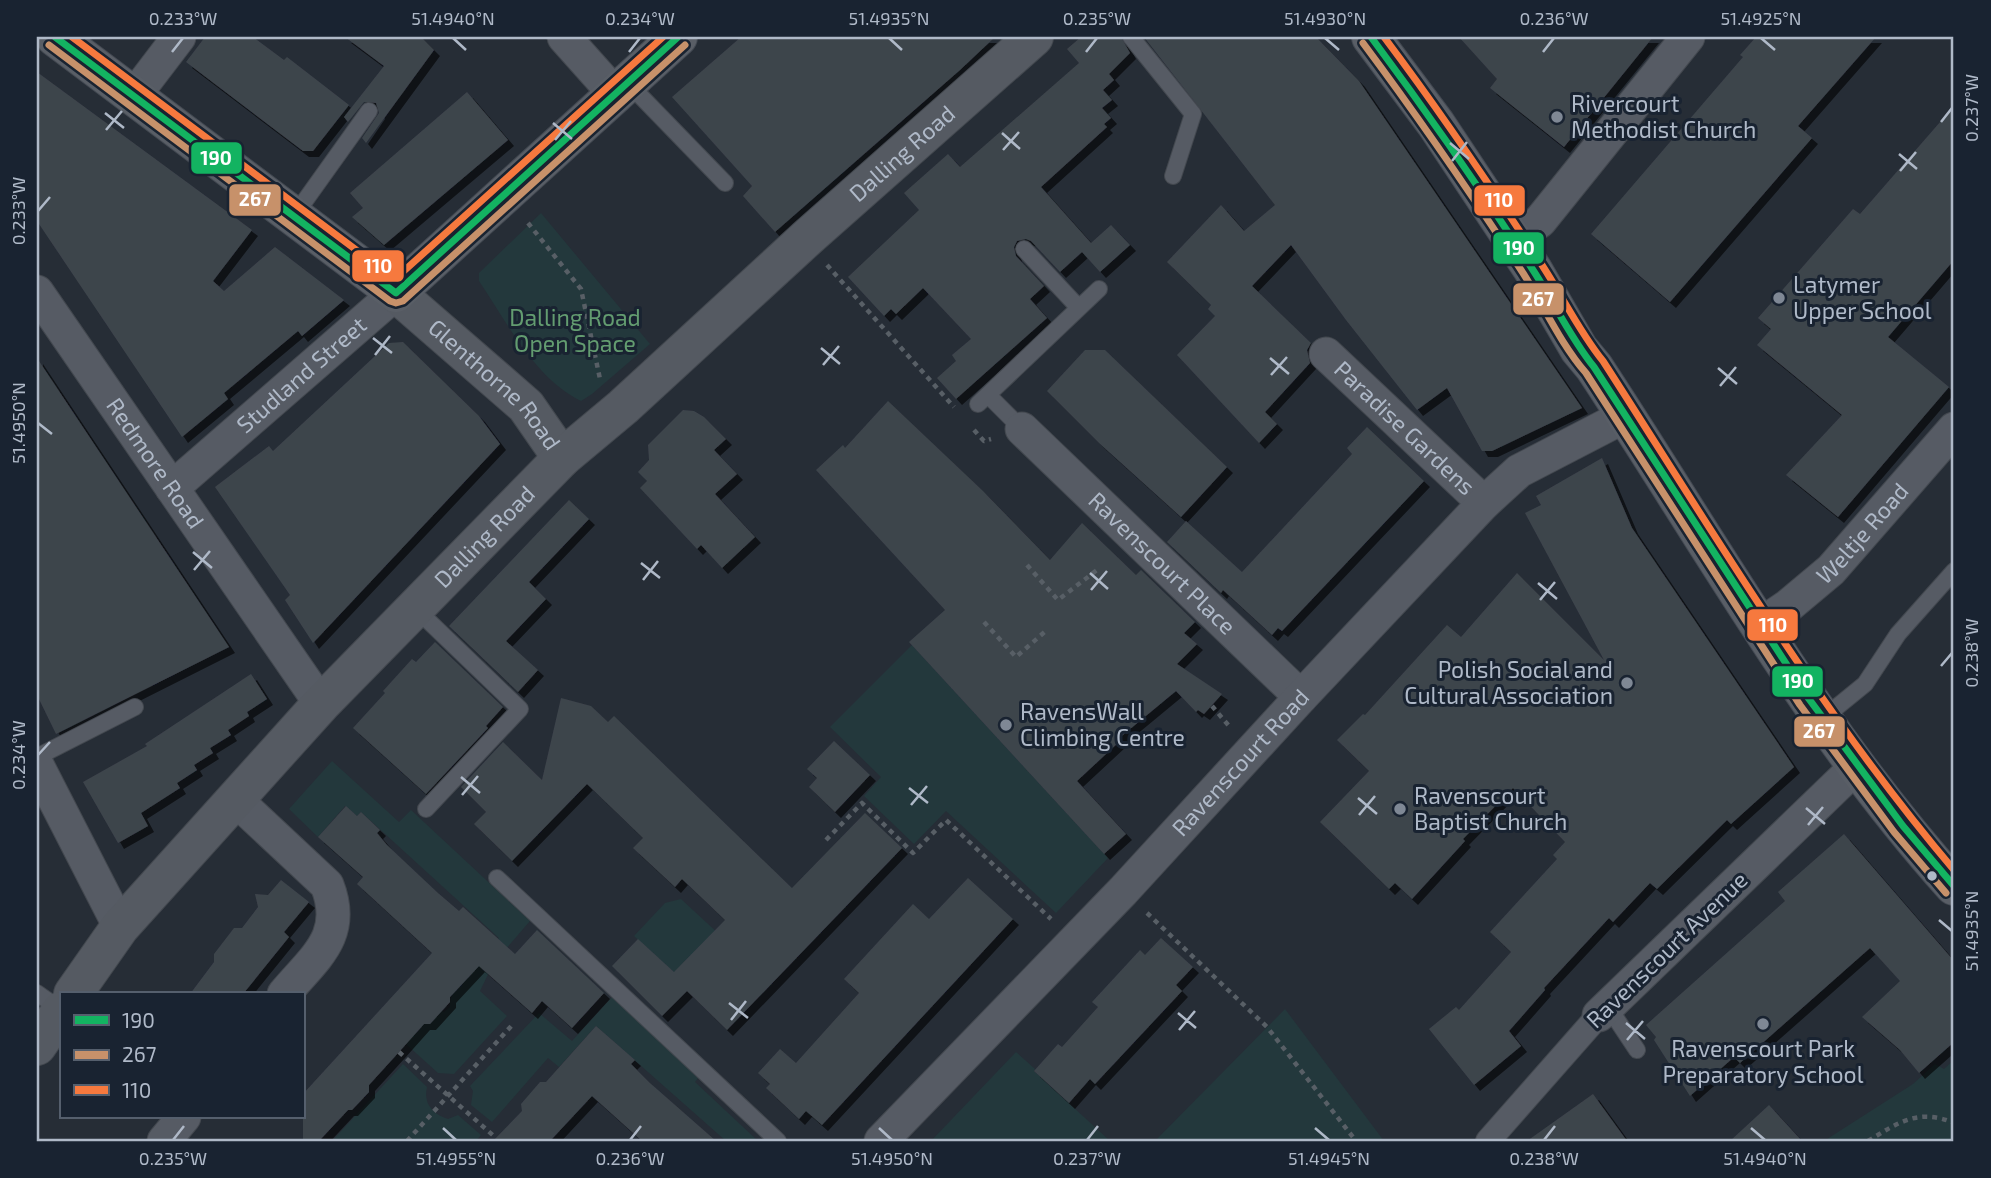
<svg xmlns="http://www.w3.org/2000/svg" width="1991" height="1178" viewBox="0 0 1991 1178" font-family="'Exo 2',sans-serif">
<defs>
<filter id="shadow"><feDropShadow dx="6" dy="6" stdDeviation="0" flood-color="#0009"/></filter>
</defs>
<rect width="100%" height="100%" fill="#262d36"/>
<path fill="#23383c" d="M541,213L650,344L592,394L581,401C534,378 507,322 479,281V273Z
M912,645L1108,858L1056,913L946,811L914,844L864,796L881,777L830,727Z
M332,761L399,822L411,810L530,921L493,964L480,991L507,1016L454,1074L438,1073L406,1044L437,1009L444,1012L450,1007C450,979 483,958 499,938L361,812L357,816L345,806L318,837L289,809Z
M681,899L734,948L693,990L634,936L665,903Z
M612,997L698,1078L695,1082L758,1141H726L596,1026L559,1067L548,1058L492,1122L471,1105L473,1091L470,1086L539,1013L572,1041Z
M1285,1009L1384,1141H1155Z
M1016,1052L1035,1069L1034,1071L1110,1141H931Z
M1954,1060V1141H1824L1913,1084L1935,1064L1944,1069Z
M403,1064L427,1087C423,1104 433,1114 448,1119L458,1115L481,1135L476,1141H332Z"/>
<path fill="#3e444c" filter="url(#shadow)" d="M205,37H253L284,60L287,57L349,105L313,151H303L186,62Z
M345,37H421L434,50L366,143L362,138L379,113L376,103L364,102L348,122L344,117L384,66Z
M741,37H995L960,70L775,232L743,196L752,186L672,97Z
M1081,37H1121L1130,53L1109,74L1114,80L1103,90L1112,100L1102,108L1111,118L1104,124L1107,127L1041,187L1091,243L1111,225L1130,245L1100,272L1082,252L1060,272L1031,241L1026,239L1017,241L1014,247L1016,256L1044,286L1030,299L1047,318L956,399L937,378L956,361L952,355L971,339L923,288L896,314L891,309L884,316L848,277L919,210L904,193L948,154L960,167L1079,63L1067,49Z
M1144,37H1316L1359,81L1582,408L1492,451H1482L1447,388L1417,410L1346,320L1291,245L1252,286L1311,343L1307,350L1310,363L1265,412L1277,424L1259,443L1177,355L1215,316L1208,309L1211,305L1167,262L1221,205L1244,231L1275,205Z
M1459,37H1653L1564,147L1490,88L1497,79Z
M1756,37H1876L1798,126L1812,138L1670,302L1591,234L1743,57L1740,55Z
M37,72L252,230L213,281L224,291L275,247L344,300L302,336L298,331L224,393L228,399L182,437L37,221Z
M467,92L508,140L384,245L352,217L363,208L350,193Z
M1954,106V260L1888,337L1949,387L1838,517L1786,475L1842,415L1757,345L1771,329L1758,318L1853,209L1860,214Z
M403,342L479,416L500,444L313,643L285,600L290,595L215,487L269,446L273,451L389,343Z
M1085,350H1105L1227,467L1181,517L1099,443L1047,391Z
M37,358L229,647L56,734L37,695Z
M888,401L983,491L1050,560L1082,523L1136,575L1141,570L1195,622L1184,633L1197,644L1177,664L1222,694L1204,714L1198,710L1196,712L1176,691L1118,739L1120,741L1077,781L1126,834L1104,854L909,642L945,610L816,470L843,445L845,448Z
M683,410L694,411L704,417L726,439L714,450L737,474L715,494L755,537L722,568L701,545L697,549L640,488L647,481L638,472L649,460L648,445Z
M1367,427L1424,481L1282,631L1278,628L1272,635L1223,590L1221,593L1167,542L1186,521L1242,572L1352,454L1347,448Z
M1602,458L1632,528L1794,767L1731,824L1727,820L1657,889L1650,883L1613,922L1609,918L1544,988L1545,990L1509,1031L1521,1046L1474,1085L1429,1029L1456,1007L1459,1010L1511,952L1490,932L1557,859L1553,855L1565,842L1513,788L1463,839L1465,841L1412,899L1395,883L1389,889L1320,822L1369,771L1337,740L1363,714L1365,715L1447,625L1461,637L1517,573L1604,660L1525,513L1541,505L1536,496Z
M569,500L589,519L529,582L546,599L506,641L538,670L518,692L449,626Z
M435,642L503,707L486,726L488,728L426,794L353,728L385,693L383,691L412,659L416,662Z
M251,674L267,699L247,712L249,716L228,730L231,735L210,748L213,753L194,765L197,770L177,783L180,788L141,813L148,826L118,843L83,782L147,746L145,744Z
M561,698L591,706L608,722L614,716L792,888L865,813L902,848L727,1030L687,991L662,1016L612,966L638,939L674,972L725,920L682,879L675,887L633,848L643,838L587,784L512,861L474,824L486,812L461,787L503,742L542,780Z
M834,741L870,775L835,812L809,787L817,778L807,769Z
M346,806L357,816L361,812L380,830L377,833L387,845L438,893L459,911L463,907L515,954L537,930L604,993L572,1028L542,1001L532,1013L479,966L450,997V1002L430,1024H424L399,1052L369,1085V1092L352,1110H348L319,1141H303V1094L432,953L357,884L363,877L318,837Z
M1844,834L1954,961V1042L1919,1073L1900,1050L1862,1017L1900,981L1870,948L1740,1063L1734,1057L1690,1096L1654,1040L1656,1037L1646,1025L1785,901L1778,892Z
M968,878L1013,919L822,1125L806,1111L799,1119L766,1088L770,1084L758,1073L780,1049L796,1063L859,993L844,979L913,904L929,919Z
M281,880L309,902L284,932L289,937L243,994H190L214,962V954L234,928H242L258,907L255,894L268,895Z
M1161,938L1193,967L1176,985L1182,991L1095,1084L1090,1079L1069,1103L1034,1071L1058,1044L1062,1047L1098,1007L1092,1002L1140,950L1145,955Z
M596,1026L635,1060L631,1064L650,1083L716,1141H642L592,1096L550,1141H493L522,1111L521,1104L540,1082H546Z
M1593,1094L1627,1141H1527Z
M1769,1105L1802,1141H1730Z"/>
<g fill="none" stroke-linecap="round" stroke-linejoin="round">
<g stroke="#43484f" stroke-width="18">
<path id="service" d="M1131,37L1193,114L1173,176
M627,82L725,183
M294,216L369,111
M1024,249L1079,308
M988,395L1022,429
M978,404L1099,289
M415,608L520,709L426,809
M1822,719L1865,684L1898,634L1954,571
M37,757L135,707
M497,878L778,1141
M37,993L61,1010
M1607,1005L1637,1050"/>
</g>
<g stroke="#43484f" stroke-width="26">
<path id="pedestrian" d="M1488,1141L1599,1015"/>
</g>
<g stroke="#43484f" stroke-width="35">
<g id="minor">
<path d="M564,37L614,93"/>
<path d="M134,96L179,37"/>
<path d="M1514,239L1540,221L1688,37"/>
<path id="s1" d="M37,292L321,704"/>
<path id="s2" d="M1326,354L1484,503"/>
<path id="s3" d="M1022,429L1301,697"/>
<path id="s4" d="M172,488L396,293"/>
<path id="s5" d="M1760,625L1788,606L1831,570L1954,429"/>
<path d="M37,765L120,927"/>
<path d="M235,799L327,885C347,936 315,957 284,994"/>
<path d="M1599,1015L1856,767"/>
<path d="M164,1141L184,1117"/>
<path id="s6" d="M881,1141L1123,891L1301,697L1484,503L1519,471L1625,416"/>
</g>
</g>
<g stroke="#43484f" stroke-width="40">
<g id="secondary">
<path id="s7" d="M396,293L526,406L562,458"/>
<path id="s8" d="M73,994L120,927L321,704L562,458L623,407L808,237L1034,37"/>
<path d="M37,1046L61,1011"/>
</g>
</g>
<g stroke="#434952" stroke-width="40">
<path id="primary" d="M55,37L396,293L678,37
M1371,37L1436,124L1533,270L1579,349L1594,367C1710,543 1813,729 1954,886"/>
</g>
<path stroke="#585f66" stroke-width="4.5" stroke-dasharray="5 5" stroke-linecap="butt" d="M528,223L581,289L600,379
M827,265L954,407
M974,430L984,441L991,439
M1027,565L1058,600L1097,570
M984,622L1016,657L1048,629
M1212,706L1229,726
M826,840L862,803L913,853L946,820L1051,919
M1147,913L1267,1027L1356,1141
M399,1052L496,1138
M407,1141L514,1023
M1868,1141C1899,1122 1919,1108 1954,1123"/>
<use href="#service" stroke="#565b64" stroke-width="16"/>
<use href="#pedestrian" stroke="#565b64" stroke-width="24"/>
<use href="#minor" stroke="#565b64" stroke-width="33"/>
<use href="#secondary" stroke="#555a62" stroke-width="38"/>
<use href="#primary" stroke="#595e66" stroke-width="38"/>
<g stroke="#192331" stroke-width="12">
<path id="bus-1" d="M55,37L396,293L678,37
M1371,37C1427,112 1480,188 1531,267C1553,300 1569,336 1594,367L1809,699L1903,826L1954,886"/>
</g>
<g stroke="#192331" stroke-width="12">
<path id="bus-2" d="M1363,43C1419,118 1472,195 1523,273C1544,306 1560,343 1586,373L1800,705L1894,832L1946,893
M49,45L390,301L396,303L403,301L685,45"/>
</g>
<g stroke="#192331" stroke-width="12">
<path id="bus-3" d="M72,37L395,279L663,37
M1384,37C1439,110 1490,185 1540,262C1562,295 1578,330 1603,361C1715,535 1820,712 1954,870"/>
</g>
<use href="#bus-1" stroke="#13b361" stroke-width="7"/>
<use href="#bus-2" stroke="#c7916a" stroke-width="7"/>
<use href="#bus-3" stroke="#f6793e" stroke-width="7"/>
</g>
<path fill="none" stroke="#afb9c8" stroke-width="2.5" d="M453,38L466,50M889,38L902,50M1325,38L1339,50M1761,38L1775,50M172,52L183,38M629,52L640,38M1086,52L1097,38M1543,52L1554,38M105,113L124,128M1941,122L1952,108M553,123L572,139M106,130L122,111M1002,133L1020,149M555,140L571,121M1450,143L1469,159M1003,150L1019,132M1899,154L1917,169M1452,161L1467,142M1900,171L1916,152M38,211L50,197M373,338L392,353M821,348L840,364M375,355L390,336M1270,358L1289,374M823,365L839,346M1718,368L1737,384M1271,375L1287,357M1720,386L1736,367M38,423L52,434M193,552L212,568M641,563L660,578M194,570L210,551M1090,573L1108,589M643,580L658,561M1538,583L1557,599M1091,590L1107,571M1540,600L1555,582M1941,666L1952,653M38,755L50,742M461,777L480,793M909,788L928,803M462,795L478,776M1358,798L1377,814M911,805L927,786M1806,808L1825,824M1359,815L1375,796M1808,825L1823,807M1939,920L1952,931M729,1003L748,1018M1178,1013L1196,1028M731,1020L746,1001M1626,1023L1645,1039M1179,1030L1195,1011M1627,1040L1643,1021M443,1128L456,1140M879,1128L892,1140M1315,1128L1329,1140M1751,1128L1765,1140M173,1140L184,1126M630,1140L641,1126M1087,1140L1098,1126M1544,1140L1555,1126"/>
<g fill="#7f8895" stroke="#192331" stroke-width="2.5">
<circle cx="1557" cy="117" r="7"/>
<circle cx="1779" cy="298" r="7"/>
<circle cx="1627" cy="683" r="7"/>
<circle cx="1006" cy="725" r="7"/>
<circle cx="1400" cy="809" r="7"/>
<circle cx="1763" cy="1024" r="7"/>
</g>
<circle fill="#afb9c8" stroke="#192331" stroke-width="2.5" cx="1932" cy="876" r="6"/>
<g text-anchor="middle" stroke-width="6" stroke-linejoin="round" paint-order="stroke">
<g font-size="23" fill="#afb9c8" stroke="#192331" text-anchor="start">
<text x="1571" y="112">Rivercourt<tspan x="1571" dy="26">Methodist Church</tspan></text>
<text x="1793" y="293">Latymer<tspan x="1793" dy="26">Upper School</tspan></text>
<text x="1613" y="678" text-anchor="end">Polish Social and<tspan x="1613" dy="26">Cultural Association</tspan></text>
<text x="1020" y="720">RavensWall<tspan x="1020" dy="26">Climbing Centre</tspan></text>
<text x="1414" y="804">Ravenscourt<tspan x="1414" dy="26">Baptist Church</tspan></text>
<text x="1763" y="1057" text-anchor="middle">Ravenscourt Park<tspan x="1763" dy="26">Preparatory School</tspan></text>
</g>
<g font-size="23" fill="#afb9c8" stroke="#192331">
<text dy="8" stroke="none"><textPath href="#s8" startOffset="1183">Dalling Road</textPath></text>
<text dy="8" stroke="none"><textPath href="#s4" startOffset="172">Studland Street</textPath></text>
<text dy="8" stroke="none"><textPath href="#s7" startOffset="135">Glenthorne Road</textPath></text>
<text dy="8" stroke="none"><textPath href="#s2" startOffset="108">Paradise Gardens</textPath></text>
<text dy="8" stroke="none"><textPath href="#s1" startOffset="208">Redmore Road</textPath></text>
<text dy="8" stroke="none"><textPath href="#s5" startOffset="138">Weltje Road</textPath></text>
<text dy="8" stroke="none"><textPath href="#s8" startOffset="616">Dalling Road</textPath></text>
<text dy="8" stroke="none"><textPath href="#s3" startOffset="194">Ravenscourt Place</textPath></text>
<text dy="8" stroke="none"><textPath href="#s6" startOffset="522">Ravenscourt Road</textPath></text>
<text transform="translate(1667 950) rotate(-44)" y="8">Ravenscourt Avenue</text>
</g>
<g font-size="23" fill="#639c70" stroke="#192331">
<text x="575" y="326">Dalling Road<tspan x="575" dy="26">Open Space</tspan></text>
</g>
</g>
<g stroke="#192331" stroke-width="2.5">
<rect x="190" y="141" width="53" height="34" rx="7" fill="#13b361"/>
<rect x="228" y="183" width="54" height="34" rx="7" fill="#c7916a"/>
<rect x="1473" y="184" width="53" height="33" rx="7" fill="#f6793e"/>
<rect x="1492" y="231" width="53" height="34" rx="7" fill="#13b361"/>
<rect x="351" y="249" width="54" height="34" rx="7" fill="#f6793e"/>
<rect x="1512" y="282" width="53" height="34" rx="7" fill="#c7916a"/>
<rect x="1746" y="608" width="53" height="34" rx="7" fill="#f6793e"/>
<rect x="1771" y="665" width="53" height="33" rx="7" fill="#13b361"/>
<rect x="1793" y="715" width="53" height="33" rx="7" fill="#c7916a"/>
</g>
<g font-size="19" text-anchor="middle" font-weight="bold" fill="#fff">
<text x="216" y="165">190</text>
<text x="255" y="206">267</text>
<text x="1499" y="207">110</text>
<text x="1519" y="255">190</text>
<text x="378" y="273">110</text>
<text x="1538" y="306">267</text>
<text x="1773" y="632">110</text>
<text x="1798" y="688">190</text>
<text x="1819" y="738">267</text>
</g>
<rect width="1991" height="1178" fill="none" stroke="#192331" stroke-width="77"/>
<rect x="60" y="992" width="245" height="126" fill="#192331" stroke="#555f6d" stroke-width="2"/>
<rect x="74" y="1015" width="35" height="10" fill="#13b361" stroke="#555f6d" stroke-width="2"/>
<text x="122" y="1028" font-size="21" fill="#afb9c8">190</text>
<rect x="74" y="1050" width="35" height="10" fill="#c7916a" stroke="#555f6d" stroke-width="2"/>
<text x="122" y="1062" font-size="21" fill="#afb9c8">267</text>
<rect x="74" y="1085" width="35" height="10" fill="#f6793e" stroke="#555f6d" stroke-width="2"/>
<text x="122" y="1098" font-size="21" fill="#afb9c8">110</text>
<rect x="38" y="38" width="1914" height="1102" fill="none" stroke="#afb9c8" stroke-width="2.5"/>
<g font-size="18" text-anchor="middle" fill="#afb9c8">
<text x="183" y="25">0.233°W</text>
<text x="453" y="25">51.4940°N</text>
<text x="640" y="25">0.234°W</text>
<text x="889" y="25">51.4935°N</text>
<text x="1097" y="25">0.235°W</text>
<text x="1325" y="25">51.4930°N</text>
<text x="1554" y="25">0.236°W</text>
<text x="1761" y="25">51.4925°N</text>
<text transform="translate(1972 108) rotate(-90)" y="6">0.237°W</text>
<text transform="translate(19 211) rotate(-90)" y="6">0.233°W</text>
<text transform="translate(19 423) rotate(-90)" y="6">51.4950°N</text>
<text transform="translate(1972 653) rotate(-90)" y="6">0.238°W</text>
<text transform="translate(19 755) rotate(-90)" y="6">0.234°W</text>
<text transform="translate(1972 931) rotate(-90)" y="6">51.4935°N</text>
<text x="173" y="1165">0.235°W</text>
<text x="456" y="1165">51.4955°N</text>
<text x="630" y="1165">0.236°W</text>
<text x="892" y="1165">51.4950°N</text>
<text x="1087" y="1165">0.237°W</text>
<text x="1329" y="1165">51.4945°N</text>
<text x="1544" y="1165">0.238°W</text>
<text x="1765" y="1165">51.4940°N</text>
</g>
</svg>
